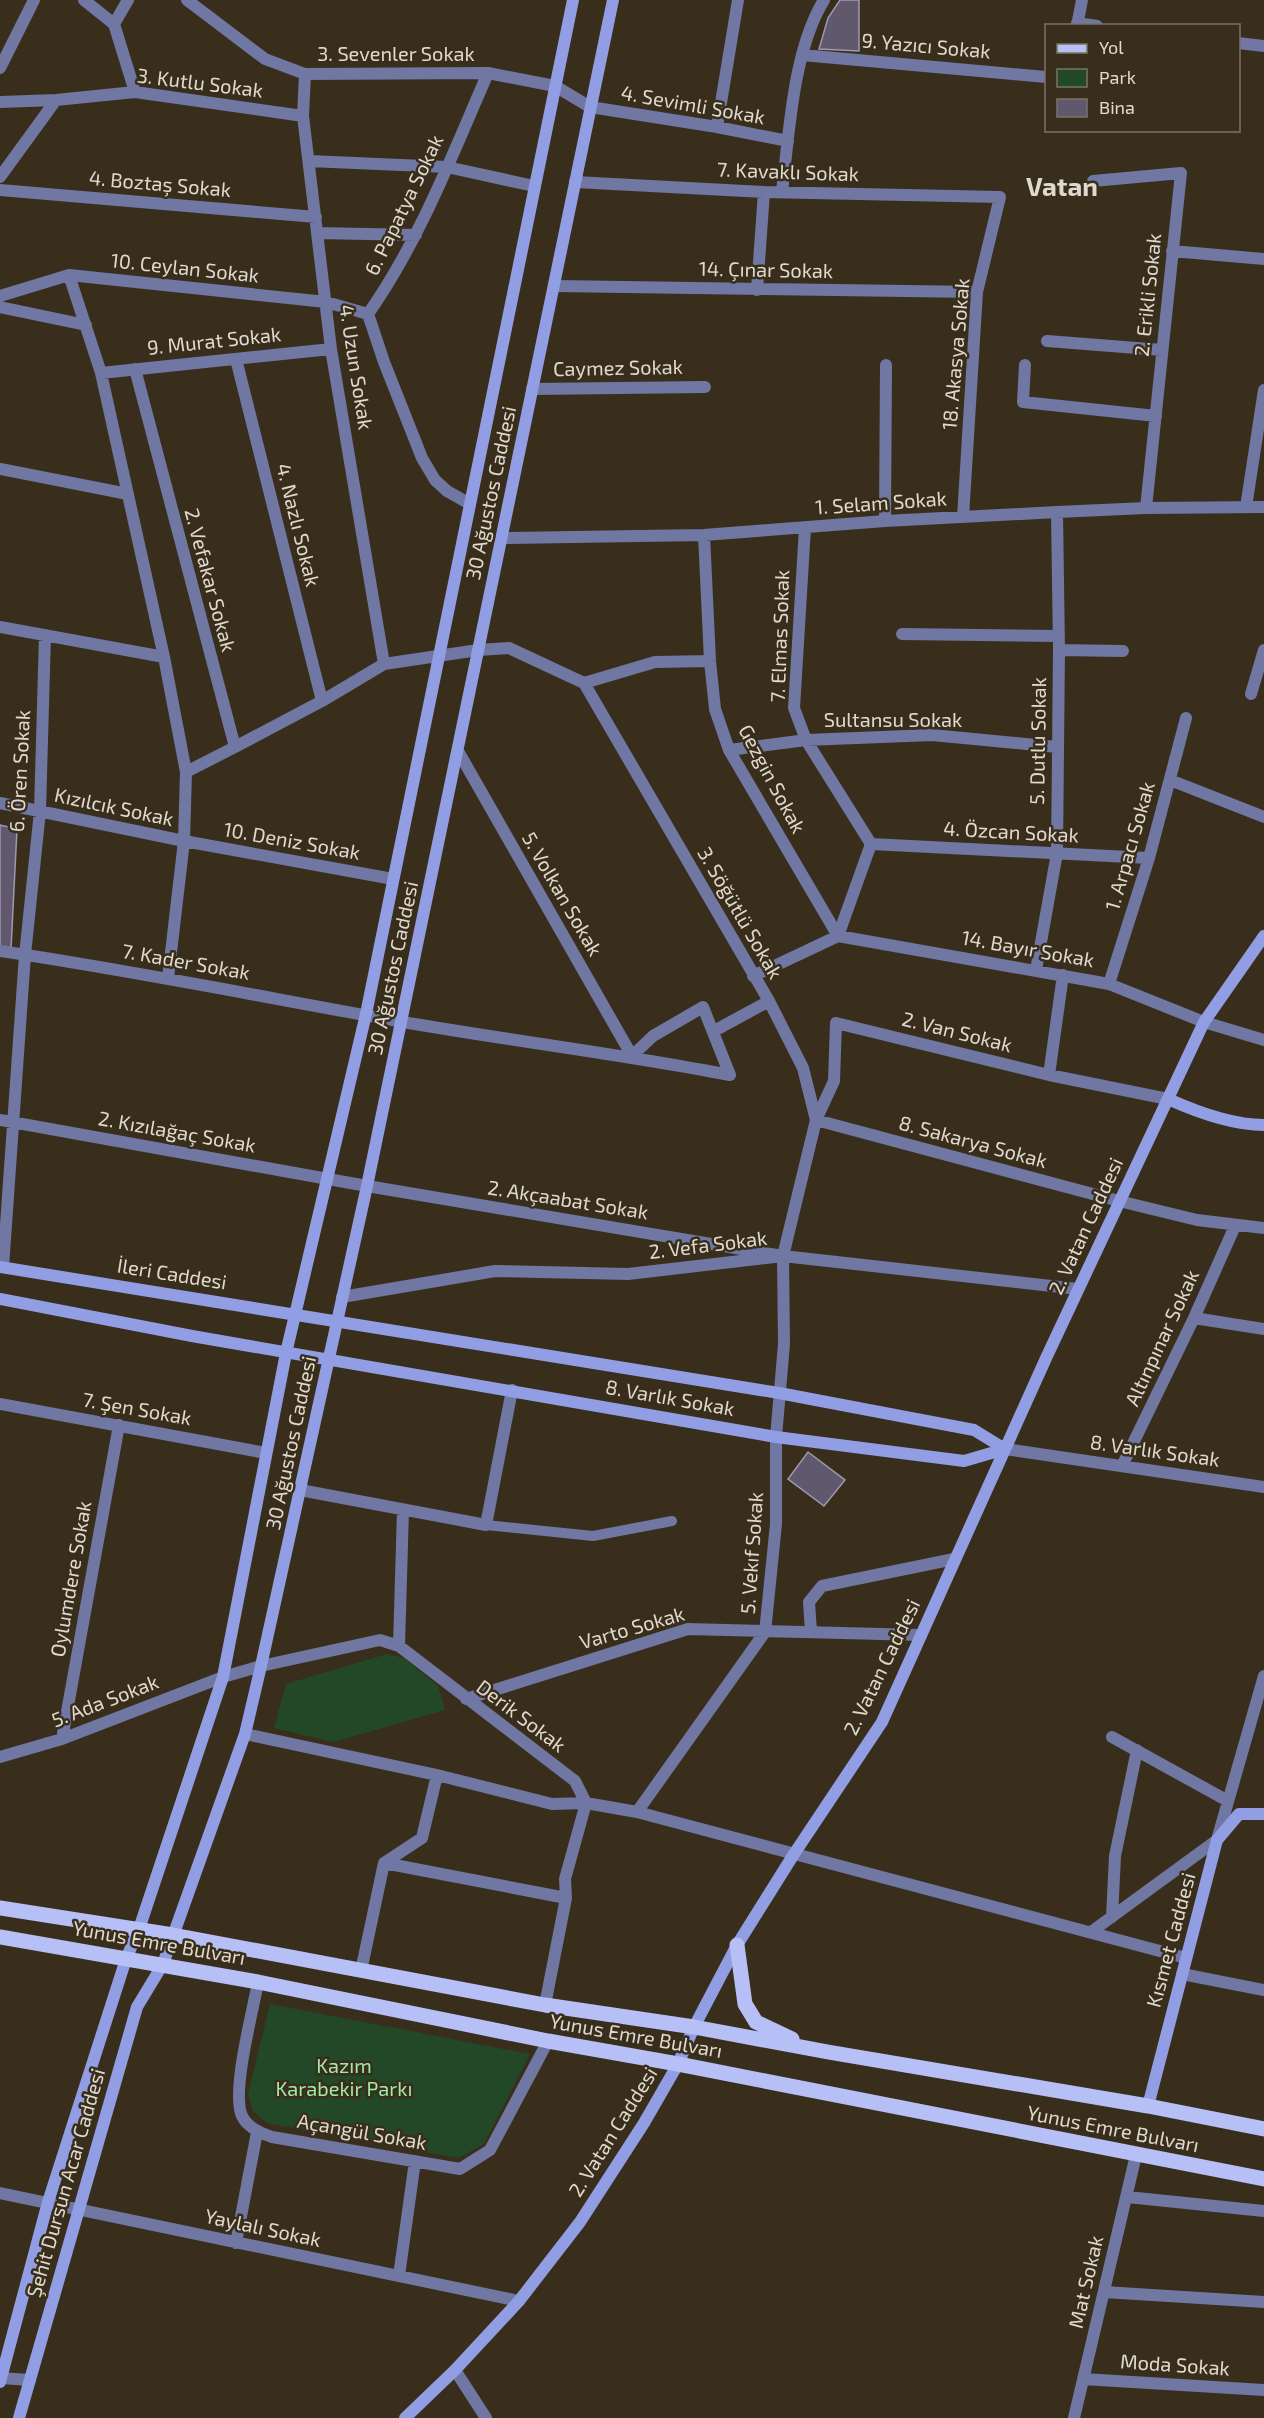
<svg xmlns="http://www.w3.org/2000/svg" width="1264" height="2418" viewBox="0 0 1264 2418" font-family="'Exo 2',sans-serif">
<rect width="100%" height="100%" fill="#392e1c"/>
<path fill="#224827" d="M387,1654L404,1658L438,1686L445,1710L334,1742L274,1728L286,1684Z
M270,2004L530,2054L484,2144L458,2158L267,2123L253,2111L248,2094Z"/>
<path fill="#60596d" stroke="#9f98ae" stroke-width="1.5" d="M840,0H859V51L819,49L828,18Z
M0,825L17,829L11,949L0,947Z
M808,1452L845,1480L824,1506L788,1479Z"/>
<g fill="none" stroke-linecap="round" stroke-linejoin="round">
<path stroke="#6f77a2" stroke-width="10" d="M486,1525L593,1536L672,1521"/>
<path stroke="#6f77a2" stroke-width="12" d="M84,0L114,24
M128,0L114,24L135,92
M187,0L265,59L305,74L488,73L555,86L590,107L717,127L788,141
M1077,23L1097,26
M1077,26L1082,0
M1238,43L1264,46
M802,55L1046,77
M0,68L34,0
M305,74L303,116L331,349L384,664
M0,102L56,100L135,92L303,116
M717,127L738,0
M309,161L447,167L534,186
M0,177L56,100
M1093,181L1181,173L1146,508
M575,182L764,192L1000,197L977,292L963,517
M0,190L316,217
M782,192C789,134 793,50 824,0
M318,233L416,235
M1172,251L1264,259
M69,275L101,373L164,657L186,772L184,841L168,978
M554,286L977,292
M757,290L764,192
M0,296L69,275L326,302L368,314
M0,307L86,325
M1047,341L1162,350
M236,359L322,701
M1025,365L1023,402L1156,416
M135,369L235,747L186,772
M101,373L331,349
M532,389L705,387
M0,469L128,494
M470,504L447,491L435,480L422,458L384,362L368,314C420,240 452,155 488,73
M1246,507L1264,390
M885,521L886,365
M805,528L794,708L806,740L871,844L838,936L1109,984L1204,1022L1264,1040
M704,535L710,661L715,709L729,750L838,936L753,976
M502,538L704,535L885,521L1057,512L1146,508L1264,507
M0,627L164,657
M902,634L1058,636
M1059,650L1123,651
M584,683L655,662L710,661
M1251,694L1264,650
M235,747L322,701L384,664L478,650L509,648L584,683L769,1001L803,1068L816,1120L783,1256L784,1344L776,1437V1524L765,1632L637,1812
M729,750L806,740L932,735L1057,747
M458,751L632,1056L653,1036L703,1007L730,1075
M1170,780L1264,817
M0,803L184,841L393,879
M871,844L1149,858
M0,951C135,971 268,998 403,1022C512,1041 621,1054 730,1075
M1036,970L1057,853L1059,650L1057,512
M1109,984L1149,858L1186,718
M714,1031L769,1001
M1049,1075L1063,975
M1168,1099L1049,1075L836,1023L834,1081L816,1120L1119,1201L1197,1220L1264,1228
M0,1120L367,1186L783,1256
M3,1267L25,955L40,811L45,635
M342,1297L495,1271L628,1274L783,1256L1078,1289
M1194,1318L1264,1329
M0,1404L266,1453
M1005,1449L1264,1487
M1122,1466L1194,1318L1235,1226
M300,1490L486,1525L512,1390
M811,1632L809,1602L822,1586L954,1559
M399,1646L403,1510
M466,1699L688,1629L921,1635
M245,1734L437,1775L552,1804L586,1803L565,1879L566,1898L545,2005
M1112,1737L1228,1801
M62,1739L119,1425
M0,1757L62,1739L223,1677L261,1666L380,1640L399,1646L575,1781L586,1803L637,1812L1186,1958
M384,1863L566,1898
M1112,1917L1115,1856L1137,1750
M1091,1932L1217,1840L1264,1676
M361,1971L384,1863L422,1838L437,1775
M1182,1974L1264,1990
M258,1982C253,2011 231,2092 242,2116C247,2127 260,2133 272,2137L460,2169L490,2150L548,2041
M0,2193L519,2301
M1127,2197L1264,2211
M236,2243L257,2132
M399,2276L415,2161
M1104,2292L1264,2302
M455,2370L486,2418
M0,2378L30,2380
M1083,2379L1264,2390
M1074,2418L1136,2155"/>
<path stroke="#929ee4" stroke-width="12" d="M1168,1099C1197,1112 1232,1125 1264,1125
M0,1267L779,1393L974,1430L1005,1449
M0,1299L192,1336L776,1437L964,1461L1005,1449
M1148,2106L1217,1840L1239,1814H1264
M0,2382L48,2202L126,1959L139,1929L223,1677L286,1353L366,1014L573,0
M19,2418L137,2007L163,1964L245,1734L261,1666L367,1186L613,0
M405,2418L455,2370L519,2301L580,2222L644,2123L678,2064L694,2027L737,1945L794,1854L882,1722L1047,1356L1204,1022L1264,936"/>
<path stroke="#b6c0f6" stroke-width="15" d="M0,1908L173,1935L545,2005L694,2027L828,2052L1148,2106L1264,2129
M0,1937L258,1982L548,2041L678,2064L1264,2179
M737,1945L745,2004L756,2022L792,2039"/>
</g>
<g text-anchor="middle" stroke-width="5" stroke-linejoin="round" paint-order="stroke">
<g font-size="20" fill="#e0d9ce" stroke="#392e1c">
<text transform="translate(926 46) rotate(5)" y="7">9. Yazıcı Sokak</text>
<text x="396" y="61">3. Sevenler Sokak</text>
<text transform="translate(200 83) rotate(7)" y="7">3. Kutlu Sokak</text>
<text transform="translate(693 105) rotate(10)" y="7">4. Sevimli Sokak</text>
<text transform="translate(788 172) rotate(2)" y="7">7. Kavaklı Sokak</text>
<text transform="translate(160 184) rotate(5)" y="7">4. Boztaş Sokak</text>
<text transform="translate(404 205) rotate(-64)" y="7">6. Papatya Sokak</text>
<text transform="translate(185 268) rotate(6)" y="7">10. Ceylan Sokak</text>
<text transform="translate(766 270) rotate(1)" y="7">14. Çınar Sokak</text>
<text transform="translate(1148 295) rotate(-84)" y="7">2. Erikli Sokak</text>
<text transform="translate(214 341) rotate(-6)" y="7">9. Murat Sokak</text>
<text transform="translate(956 354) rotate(-85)" y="7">18. Akasya Sokak</text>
<text transform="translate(356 367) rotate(81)" y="7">4. Uzun Sokak</text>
<text transform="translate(618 368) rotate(-1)" y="7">Caymez Sokak</text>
<text transform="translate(491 493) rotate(-78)" y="7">30 Ağustos Caddesi</text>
<text transform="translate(881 503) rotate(-4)" y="7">1. Selam Sokak</text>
<text transform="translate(298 525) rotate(76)" y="7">4. Nazlı Sokak</text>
<text transform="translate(210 580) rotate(75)" y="7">2. Vefakar Sokak</text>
<text transform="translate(780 636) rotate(-88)" y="7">7. Elmas Sokak</text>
<text x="893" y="727">Sultansu Sokak</text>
<text transform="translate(1038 741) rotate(-89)" y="7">5. Dutlu Sokak</text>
<text transform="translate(20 771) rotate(-87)" y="7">6. Ören Sokak</text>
<text transform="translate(772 779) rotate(62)" y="7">Gezgin Sokak</text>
<text transform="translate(114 807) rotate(12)" y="7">Kızılcık Sokak</text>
<text transform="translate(1011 832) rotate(3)" y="7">4. Özcan Sokak</text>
<text transform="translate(292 841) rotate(10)" y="7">10. Deniz Sokak</text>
<text transform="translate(1130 846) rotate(-74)" y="7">1. Arpacı Sokak</text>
<text transform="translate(562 894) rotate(60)" y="7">5. Volkan Sokak</text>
<text transform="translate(740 913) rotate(60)" y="7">3. Söğütlü Sokak</text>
<text transform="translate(1028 949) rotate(10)" y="7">14. Bayır Sokak</text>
<text transform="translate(186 962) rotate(10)" y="7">7. Kader Sokak</text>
<text transform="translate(393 968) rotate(-78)" y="7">30 Ağustos Caddesi</text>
<text transform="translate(957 1032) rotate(14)" y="7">2. Van Sokak</text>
<text transform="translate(177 1132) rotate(10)" y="7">2. Kızılağaç Sokak</text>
<text transform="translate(973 1142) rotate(15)" y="7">8. Sakarya Sokak</text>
<text transform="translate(568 1200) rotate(9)" y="7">2. Akçaabat Sokak</text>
<text transform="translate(1086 1226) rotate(-65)" y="7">2. Vatan Caddesi</text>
<text transform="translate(708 1245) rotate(-7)" y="7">2. Vefa Sokak</text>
<text transform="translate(172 1274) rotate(9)" y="7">İleri Caddesi</text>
<text transform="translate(1162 1338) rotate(-65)" y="7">Altınpınar Sokak</text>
<text transform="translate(670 1398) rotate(10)" y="7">8. Varlık Sokak</text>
<text transform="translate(137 1409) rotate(10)" y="7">7. Şen Sokak</text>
<text transform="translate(291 1443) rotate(-78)" y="7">30 Ağustos Caddesi</text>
<text transform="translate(1155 1451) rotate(8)" y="7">8. Varlık Sokak</text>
<text transform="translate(752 1553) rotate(-86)" y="7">5. Vekıf Sokak</text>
<text transform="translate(71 1579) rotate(-80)" y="7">Oylumdere Sokak</text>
<text transform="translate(632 1628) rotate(-16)" y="7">Varto Sokak</text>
<text transform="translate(882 1667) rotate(-64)" y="7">2. Vatan Caddesi</text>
<text transform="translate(105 1701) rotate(-21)" y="7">5. Ada Sokak</text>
<text transform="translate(521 1716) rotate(37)" y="7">Derik Sokak</text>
<text transform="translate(1171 1940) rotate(-75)" y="7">Kısmet Caddesi</text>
<text transform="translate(159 1943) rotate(10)" y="7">Yunus Emre Bulvarı</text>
<text transform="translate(636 2036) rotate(10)" y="7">Yunus Emre Bulvarı</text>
<text transform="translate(1113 2129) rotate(11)" y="7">Yunus Emre Bulvarı</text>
<text transform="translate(362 2132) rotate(10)" y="7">Açangül Sokak</text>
<text transform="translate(613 2132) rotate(-58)" y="7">2. Vatan Caddesi</text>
<text transform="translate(66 2183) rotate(-74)" y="7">Şehit Dursun Acar Caddesi</text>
<text transform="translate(263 2228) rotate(12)" y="7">Yaylalı Sokak</text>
<text transform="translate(1086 2282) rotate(-77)" y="7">Mat Sokak</text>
<text transform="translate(1175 2365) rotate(4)" y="7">Moda Sokak</text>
</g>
<g font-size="20" fill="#9eeba6" stroke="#392e1c">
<text x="344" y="2073">Kazım<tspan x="344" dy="23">Karabekir Parkı</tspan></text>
</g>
<g font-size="26" font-weight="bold" fill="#e0d9ce" stroke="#392e1c">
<text x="1062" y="196">Vatan</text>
</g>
</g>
<rect x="1045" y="24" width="195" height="108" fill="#392e1c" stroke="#7c7263" stroke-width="1.5"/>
<rect x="1057" y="44" width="30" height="9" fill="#b6c0f6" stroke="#7c7263" stroke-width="1.5"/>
<text x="1099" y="54" font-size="18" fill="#e0d9ce">Yol</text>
<rect x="1057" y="69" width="30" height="18" fill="#224827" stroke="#7c7263" stroke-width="1.5"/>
<text x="1099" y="84" font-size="18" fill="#e0d9ce">Park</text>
<rect x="1057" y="99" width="30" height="18" fill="#60596d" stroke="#7c7263" stroke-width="1.5"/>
<text x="1099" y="114" font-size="18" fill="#e0d9ce">Bina</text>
</svg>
